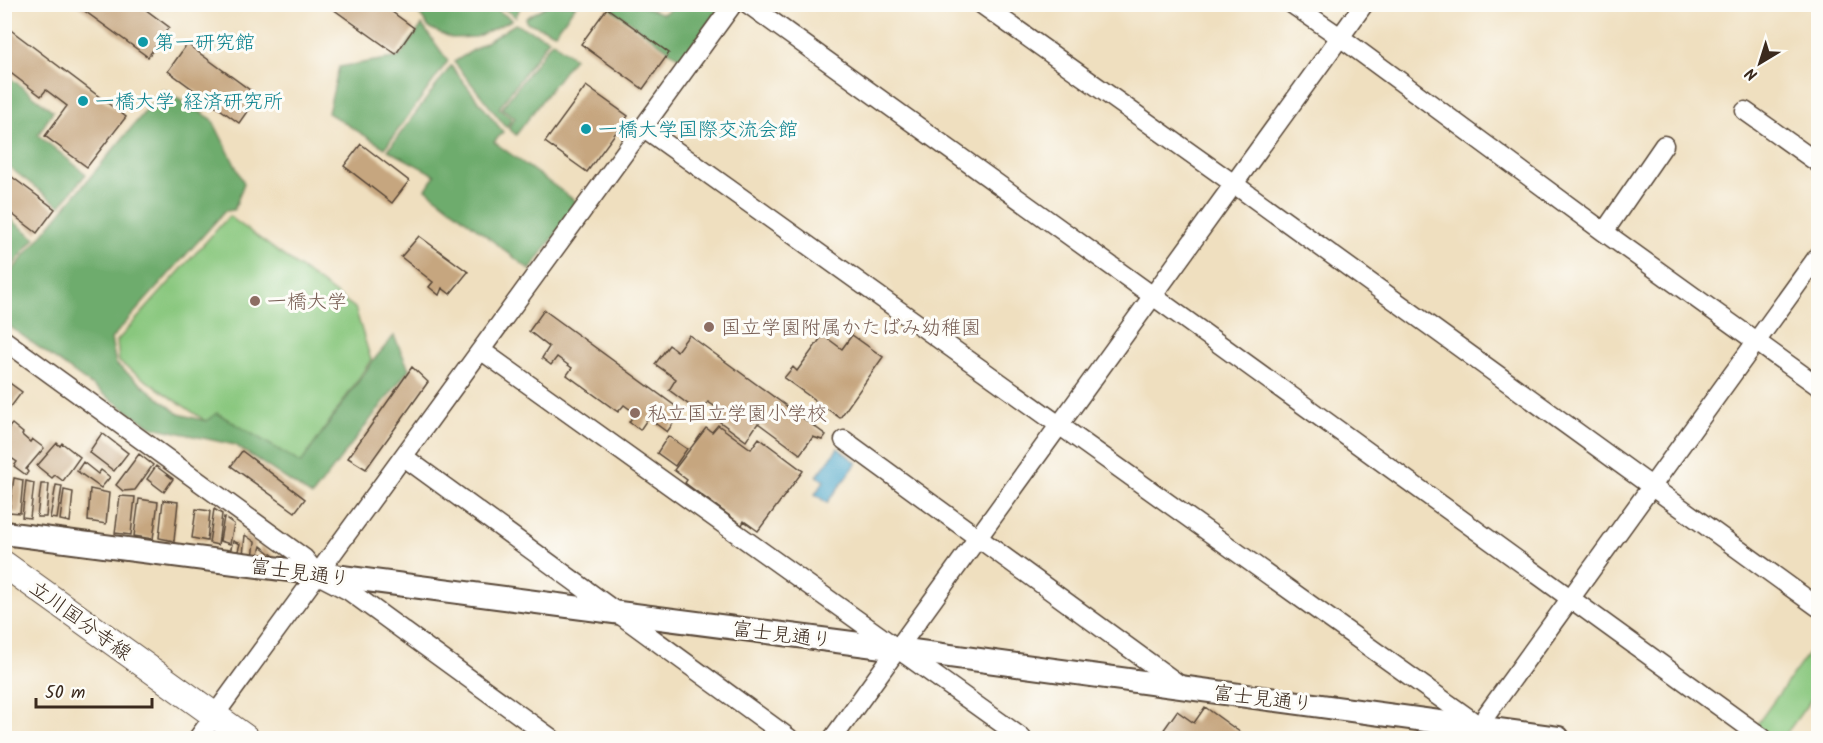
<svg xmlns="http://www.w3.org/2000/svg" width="1823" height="743" viewBox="0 0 1823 743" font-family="Kalam,'Klee One',sans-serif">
<rect width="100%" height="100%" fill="#fdfcf7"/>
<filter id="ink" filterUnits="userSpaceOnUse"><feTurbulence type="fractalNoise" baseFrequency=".0167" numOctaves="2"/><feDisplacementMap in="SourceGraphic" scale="12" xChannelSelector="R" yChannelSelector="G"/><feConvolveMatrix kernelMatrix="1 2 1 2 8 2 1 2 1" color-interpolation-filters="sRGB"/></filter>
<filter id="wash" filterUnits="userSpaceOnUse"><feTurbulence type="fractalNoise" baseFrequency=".008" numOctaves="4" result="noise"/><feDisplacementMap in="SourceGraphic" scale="24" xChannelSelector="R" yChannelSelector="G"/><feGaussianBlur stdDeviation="1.35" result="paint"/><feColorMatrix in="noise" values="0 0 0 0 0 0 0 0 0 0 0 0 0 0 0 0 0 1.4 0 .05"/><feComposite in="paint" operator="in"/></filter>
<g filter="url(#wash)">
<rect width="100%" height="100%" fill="#efdfbf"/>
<path fill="#89c77e" stroke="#62784e" stroke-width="1.5" d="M229,216L355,308L371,360L291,479L119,362L117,341Z
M1818,640V690L1783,738H1771L1755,727Z"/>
<path fill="#6eac6d" stroke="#546b46" stroke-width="1.5" d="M413,5H490L512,20L476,37L452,38L429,28Z
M498,5H521L516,17Z
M548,5H576L555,33L526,22V18Z
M606,5H639L663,14L677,5H722L681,59Z
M515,24L549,39L499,108L512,119L506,127L454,62Z
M422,25L448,61L385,148L328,113L339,67L399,57Z
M552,41L574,58L516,135L508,128L515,118L502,108Z
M451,66L503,132L494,142L578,203L530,270L426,189L435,175L388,150Z
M5,74L53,111L38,135L86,174L60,206L5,164Z
M163,90L212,119L244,183L234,210L225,211L111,339L116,364L179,414L206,421L217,413L301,463L372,362L394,336L409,369L312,496L235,445L153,427L136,417L5,323V279Z
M5,215L35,238L5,275Z"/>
<path fill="#4ba6c9" stroke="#436874" stroke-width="1.5" d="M838,448L857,463L827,503L815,494L824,481L817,476Z"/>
<g id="blocks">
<path fill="#c6a67f" d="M75,4H138L169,27L148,57Z
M326,4H381L414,28L396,54Z
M607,8L669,53L643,89L581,44Z
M4,25L126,117L87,167L45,136L67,106L46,90L41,96L4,68Z
M187,44L258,96L239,123L168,71Z
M586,86L628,116L587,172L545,142Z
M361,144L409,181L392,203L344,166Z
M8,174L55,209L37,233L4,208V179Z
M419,236L468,272L450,294L442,288L439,295L429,287L433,282L401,257Z
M544,310L682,411L667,432L648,418L640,430L629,422L635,413L624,405L618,412L567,375L572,368L557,357L551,365L542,358L549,347L529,331Z
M689,335L826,435L822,440L813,437L800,454L758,423L746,441L712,416L717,408L708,402L700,413L669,390L676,379L655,364L669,345L677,351Z
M823,335L842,349L852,335L883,357L840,418L784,378L793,367L797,371Z
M412,367L428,382L366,469L348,458Z
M4,379L22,392L4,416Z
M12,424L23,433L22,435L30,442L32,439L44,448L26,469L28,472L26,475L14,466L17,462L4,453V433Z
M718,425L751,449L759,438L803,471L758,531L744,521L742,525L685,483L687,480L674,470L706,428L712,432Z
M102,433L128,453L114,471L89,452Z
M668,436L687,449L675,466L657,453Z
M57,443L60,446L62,443L80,457L63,481L55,475L52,478L37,466Z
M242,451L305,499L295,512L231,466Z
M139,454L153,465L135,490L123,491L116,485Z
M83,462L98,474L101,470L110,477L101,488L77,471Z
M156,466L173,479L164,492L147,479Z
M4,476L9,477L6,495H4Z
M14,478L23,480L20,513L9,512Z
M26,481L34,483L30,518L22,517Z
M41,484H49L46,517H37Z
M56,485L62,486L57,519L50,518Z
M90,489L109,493L106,524L88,521Z
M64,490L73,492L70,522L60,520Z
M120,496L135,497L131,535L115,533Z
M139,499L158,502L153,539L134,536Z
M163,500L178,502L174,541L159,538Z
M196,509L210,511L207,541L192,538Z
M214,509L222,514L218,545L209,543Z
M224,517L234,524L230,544L220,541Z
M245,535L255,542L253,558L243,555Z
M233,541L240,544L237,554L230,552Z
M261,546L283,563L257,560Z
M1205,707L1248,738H1158L1177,711L1194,723Z"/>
</g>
</g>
<g filter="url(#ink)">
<use href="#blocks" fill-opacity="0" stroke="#564536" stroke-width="1.5"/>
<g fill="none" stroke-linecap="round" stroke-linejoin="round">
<g stroke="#564536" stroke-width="21">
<path id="minor" d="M748,4L1153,296L1763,738
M981,4L1234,184L1818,607
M1292,4L1340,37L1604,232L1818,386
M1745,111L1818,163
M644,128L1481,727L1487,714L1818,256
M1604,232L1664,145
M4,340L304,558L318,575L349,591L551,738
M482,351L1022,738
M844,440L1184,688
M404,457L789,738
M198,738L733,4
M833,738L1364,4"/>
</g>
<g stroke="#564536" stroke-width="26">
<path id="tertiary" d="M4,533L898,649L1558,738"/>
</g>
<g stroke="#564536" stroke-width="28">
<path id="secondary" d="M4,564L246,738"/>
</g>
<use href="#minor" stroke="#fff" stroke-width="18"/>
<use href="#tertiary" stroke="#fff" stroke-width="22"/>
<use href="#secondary" stroke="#fff" stroke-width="26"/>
</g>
</g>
<g fill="#0f9aa8" stroke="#fdfcf7" stroke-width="2">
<circle cx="143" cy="42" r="6"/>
<circle cx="83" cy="101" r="6"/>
<circle cx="586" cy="129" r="6"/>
</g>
<g fill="#8d6e63" stroke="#fdfcf7" stroke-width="2">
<circle cx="255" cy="301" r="6"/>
<circle cx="709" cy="327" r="6"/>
<circle cx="635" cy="413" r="6"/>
</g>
<g text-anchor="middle" stroke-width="6" stroke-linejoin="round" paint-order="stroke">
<g font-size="20" fill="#0d838f" stroke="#fdfcf7" text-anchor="start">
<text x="155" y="49">第一研究館</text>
<text x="95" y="108">一橋大学 経済研究所</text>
<text x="598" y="136">一橋大学国際交流会館</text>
</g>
<g font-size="20" fill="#785e54" stroke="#fdfcf7" text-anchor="start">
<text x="267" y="308">一橋大学</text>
<text x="721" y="334">国立学園附属かたばみ幼稚園</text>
<text x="647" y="420">私立国立学園小学校</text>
</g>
<g font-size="20" fill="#3b2a1e" stroke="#fdfcf7">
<text transform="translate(300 572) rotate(8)" y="7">富士見通り</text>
<text transform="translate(81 620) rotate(36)" y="7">立川国分寺線</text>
<text transform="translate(782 634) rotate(7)" y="7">富士見通り</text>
<text transform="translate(1263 698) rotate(7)" y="7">富士見通り</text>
</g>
</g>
<rect width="1823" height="743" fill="none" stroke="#fdfcf7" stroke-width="24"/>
<g transform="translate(1760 63) rotate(218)" stroke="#fdfcf7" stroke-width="4.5" paint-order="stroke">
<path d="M0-4.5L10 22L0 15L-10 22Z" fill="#3b2a1e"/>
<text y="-9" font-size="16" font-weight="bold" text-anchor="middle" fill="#3b2a1e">N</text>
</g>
<path d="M36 698v9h116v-9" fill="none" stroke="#3b2a1e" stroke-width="3"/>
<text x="45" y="698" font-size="18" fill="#3b2a1e" stroke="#fdfcf7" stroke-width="4.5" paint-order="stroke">50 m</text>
</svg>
